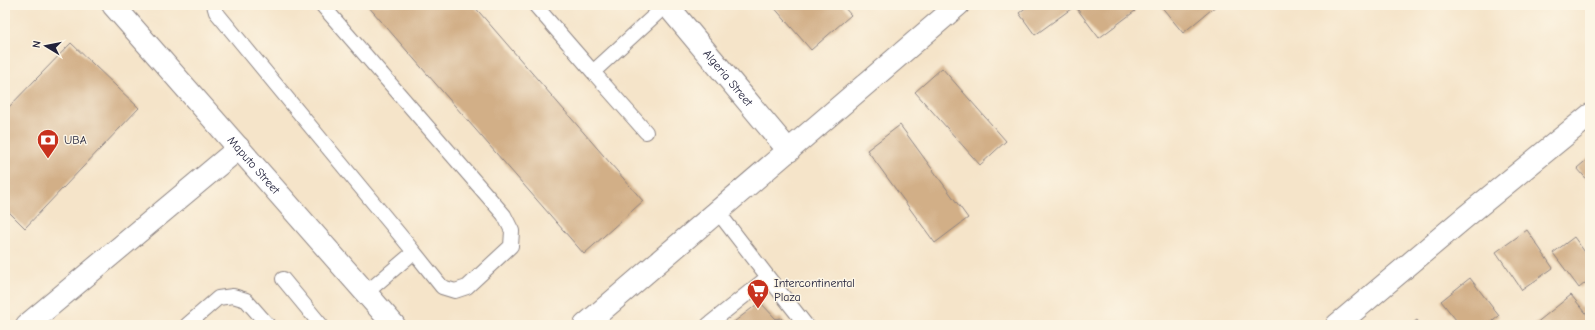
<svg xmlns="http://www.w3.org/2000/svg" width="1595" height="330" viewBox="0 0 1595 330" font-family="'Comic Neue',sans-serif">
<rect width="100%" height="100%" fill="#fcf5e5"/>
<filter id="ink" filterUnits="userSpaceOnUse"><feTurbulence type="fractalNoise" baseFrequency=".025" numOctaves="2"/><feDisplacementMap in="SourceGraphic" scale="8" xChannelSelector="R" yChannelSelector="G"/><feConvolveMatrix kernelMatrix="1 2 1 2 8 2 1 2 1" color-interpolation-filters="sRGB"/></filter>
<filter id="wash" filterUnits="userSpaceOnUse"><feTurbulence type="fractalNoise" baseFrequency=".012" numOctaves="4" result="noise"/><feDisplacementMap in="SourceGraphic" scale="16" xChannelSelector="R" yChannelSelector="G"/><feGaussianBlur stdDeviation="0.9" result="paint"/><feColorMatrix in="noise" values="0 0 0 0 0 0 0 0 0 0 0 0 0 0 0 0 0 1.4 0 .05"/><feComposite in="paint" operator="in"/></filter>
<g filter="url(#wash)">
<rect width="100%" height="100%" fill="#f5e4c9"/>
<g id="blocks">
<path fill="#d2af87" d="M367,5H473L643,201L584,254Z
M772,5H842L851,15L811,50Z
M1029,5H1131L1135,11L1099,38L1075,6L1035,35L1019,13Z
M1160,5H1217L1183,33Z
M71,43L139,108L25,228L5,208V111Z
M942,68L1006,141L980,165L915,92Z
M900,125L968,218L935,243L867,150Z
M1590,157V183L1577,168Z
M1527,230L1553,268L1522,290L1496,252Z
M1574,237L1590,259V279L1579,288L1553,253Z
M1470,278L1499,316L1488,325H1460L1441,301Z
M1571,295L1590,318V325H1536L1535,324Z
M760,302L776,319L781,318L787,325H730Z
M1417,320L1421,325H1410Z"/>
</g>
</g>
<g filter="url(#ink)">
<use href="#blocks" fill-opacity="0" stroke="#8c8382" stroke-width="1"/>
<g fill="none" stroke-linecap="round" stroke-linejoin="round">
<g stroke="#8c8382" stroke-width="16">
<path id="service" d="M214,5L216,12L414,252L366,293
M322,5L504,215L512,231L511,246L467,287L455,291L442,287L414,252
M535,5L593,72L666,5
M593,72L646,132
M768,277L806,325
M283,279L321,325
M187,325L218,298L233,296L246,300L268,325
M708,325L768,277L718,212"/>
</g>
<g stroke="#8c8382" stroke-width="24">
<g id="minor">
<path id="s1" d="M113,5L394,325"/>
<path id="s2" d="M667,5L789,151"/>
<path d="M27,325L239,148"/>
<path d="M585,325L958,5"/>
<path d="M1337,325L1464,218L1590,115"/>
</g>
</g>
<use href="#service" stroke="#fff" stroke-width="14"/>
<use href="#minor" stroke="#fff" stroke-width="22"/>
</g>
</g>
<defs>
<g id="bank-pin" transform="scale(1.15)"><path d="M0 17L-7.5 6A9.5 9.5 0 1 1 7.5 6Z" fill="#c8321e" stroke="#fcf5e5"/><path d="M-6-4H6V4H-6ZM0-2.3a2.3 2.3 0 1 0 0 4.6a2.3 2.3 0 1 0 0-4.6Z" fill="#fff"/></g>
<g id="supermarket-pin" transform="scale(1.15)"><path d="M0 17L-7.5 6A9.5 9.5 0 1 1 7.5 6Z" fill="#c8321e" stroke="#fcf5e5"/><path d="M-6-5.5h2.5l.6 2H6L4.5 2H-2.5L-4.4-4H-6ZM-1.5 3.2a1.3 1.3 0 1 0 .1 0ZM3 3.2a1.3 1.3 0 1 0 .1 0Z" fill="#fff"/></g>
</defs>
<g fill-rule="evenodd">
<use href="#bank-pin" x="48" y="140"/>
<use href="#supermarket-pin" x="758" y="290"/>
</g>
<g text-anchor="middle" stroke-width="3" stroke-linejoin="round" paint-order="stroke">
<g font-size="12" fill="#22223b" stroke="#fcf5e5">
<text dy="4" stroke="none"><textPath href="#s2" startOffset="95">Algeria Street</textPath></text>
<text dy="4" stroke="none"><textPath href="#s1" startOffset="213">Maputo Street</textPath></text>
</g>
<g font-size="12" fill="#22223b" stroke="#fcf5e5" text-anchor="start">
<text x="64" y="144">UBA</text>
<text x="774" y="287">Intercontinental<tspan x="774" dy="14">Plaza</tspan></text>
</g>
</g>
<rect width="1595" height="330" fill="none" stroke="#fcf5e5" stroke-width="20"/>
<g transform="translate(46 46) rotate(280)" stroke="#fcf5e5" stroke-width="3" paint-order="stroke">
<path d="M0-3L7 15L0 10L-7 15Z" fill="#22223b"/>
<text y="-6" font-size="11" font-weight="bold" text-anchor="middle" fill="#22223b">N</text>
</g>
</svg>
